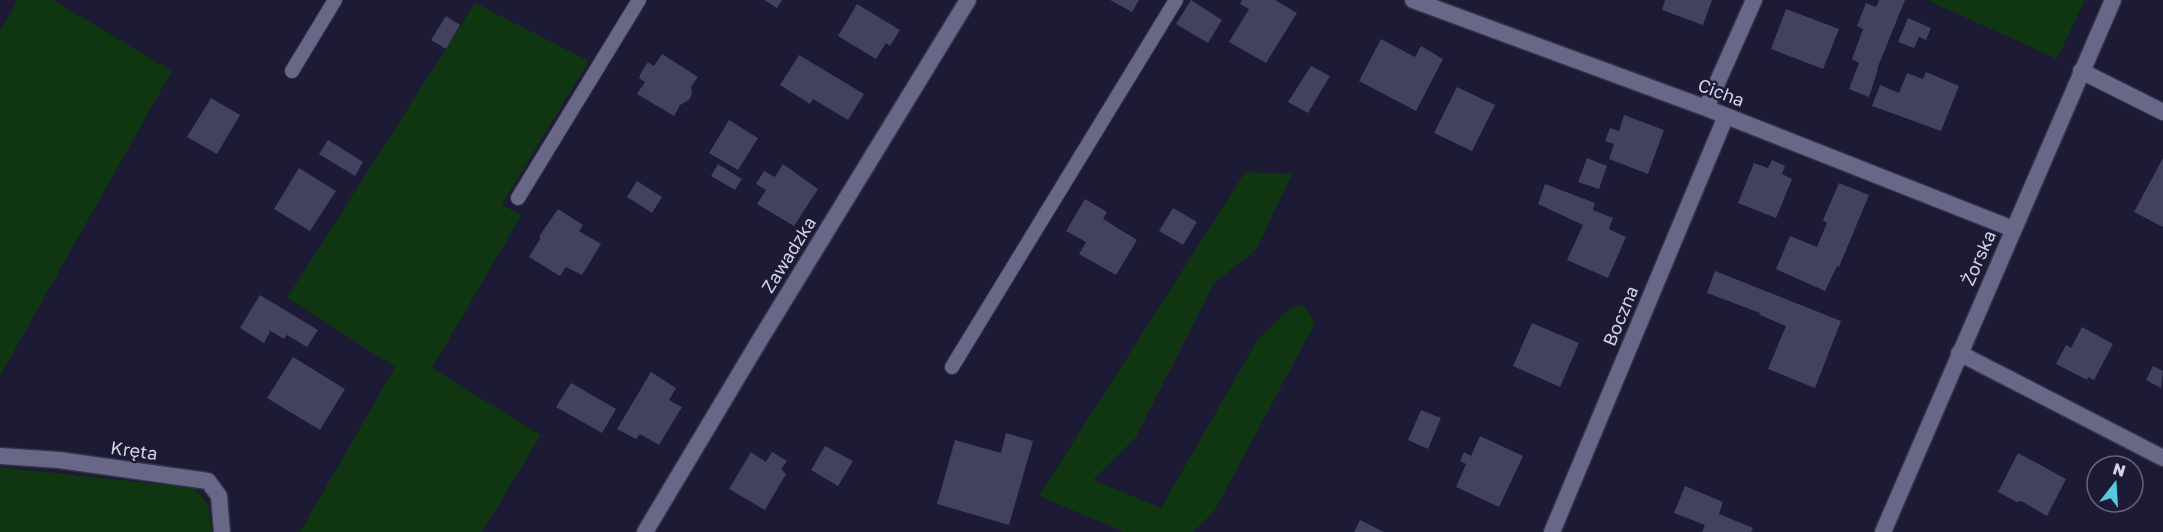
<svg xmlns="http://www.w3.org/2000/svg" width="2163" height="532" viewBox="0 0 2163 532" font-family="'Golos Text',sans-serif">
<rect width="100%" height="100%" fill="#1c1a35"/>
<path fill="#103611" d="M18,0H53L172,71L0,376V30Z
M1927,0H2085L2057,59Z
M475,3L589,61L502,204L521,216L432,368L541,435L482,532H300L395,367L287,298Z
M1245,172L1292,174L1256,250L1214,283L1136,437L1093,480L1161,508L1258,339L1290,308L1303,305L1315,323L1215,510L1193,532H1124L1039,496Z
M0,467L194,488L208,504L212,532H0Z"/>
<path fill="#42415f" d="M764,0H782L777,8Z
M1110,0H1139L1132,12Z
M1191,0L1222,20L1208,43L1176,24Z
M1242,0H1275L1297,13L1266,63L1229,42L1249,9L1240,4Z
M1665,0H1712L1703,25L1662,10Z
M1879,0H1905L1877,69H1878L1869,97L1849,89L1859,63L1852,59L1863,29L1857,26L1866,3L1876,7Z
M857,4L900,30L890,46L886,43L876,59L838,36Z
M1786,9L1839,29L1823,69L1771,49Z
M446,16L460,25L446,49L431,40Z
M1908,18L1931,28L1926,40L1919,37L1914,48L1898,42Z
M1381,39L1415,57L1421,46L1443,59L1416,111L1359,81Z
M662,54L698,77L691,87L692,94L689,100L680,105L674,116L637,94L645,82L639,78L641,73L648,62L654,66Z
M799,55L864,94L848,120L813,99L810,104L780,85Z
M1311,66L1330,76L1308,113L1288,102Z
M1926,72L1959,86L1941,131L1872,106L1880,85L1899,93L1907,73L1923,79Z
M1457,87L1495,105L1472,151L1434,133Z
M211,98L240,115L217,154L187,137Z
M1624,115L1664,130L1648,174L1609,159L1614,144L1605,141L1610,128L1619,131Z
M729,120L758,138L738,170L709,153Z
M328,140L363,162L355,176L319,154Z
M1587,158L1607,166L1599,189L1578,182Z
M2163,158V227L2134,212Z
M1772,160L1785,166L1782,174L1792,179L1776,218L1738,203L1754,163L1768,168Z
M718,164L742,179L735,190L711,176Z
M783,164L818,189L794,226L757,204L766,190L756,184L764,171L775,177Z
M299,168L336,191L310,231L274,209Z
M637,181L662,197L652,213L627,197Z
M1839,183L1869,195L1839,267L1837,266L1825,291L1776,269L1790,236L1817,247L1827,223L1823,220Z
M1545,184L1595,203L1593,210L1613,218L1609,229L1626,237L1608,278L1567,260L1583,225L1538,204Z
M1085,199L1107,212L1103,219L1137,240L1116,275L1079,254L1086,242L1066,231Z
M1173,208L1197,222L1183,245L1159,231Z
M558,209L583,225L579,231L601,244L582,275L566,267L560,276L529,257L540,239V235Z
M1715,271L1841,321L1815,388L1768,369L1786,326L1760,315V313L1707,293Z
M260,295L318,330L307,347L287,335L284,339L269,330L270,332L264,343L240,328Z
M1532,323L1579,343L1560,387L1513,366Z
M2082,327L2113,344L2094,380L2088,377L2087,380L2056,364L2066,345L2071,348Z
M293,357L345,389L320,430L267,398Z
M2153,366L2163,371L2161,388L2146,380Z
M651,372L676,388L669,400L682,407L659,445L640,434L636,439L617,429Z
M571,383L616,409L602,433L556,407Z
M1421,410L1441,418L1428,449L1408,440Z
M1006,433L1033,441L1009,525L937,504L955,440L1001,453Z
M1480,436L1523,456L1499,507L1456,487L1466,464L1460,461L1464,452L1471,456Z
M825,446L853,461L838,486L811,470Z
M751,452L766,462L772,452L787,461L781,469L786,474L765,510L729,489Z
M2018,453L2066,479L2047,516L2021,501L2017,502L1998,492Z
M1685,486L1723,502L1719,514L1753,528L1751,532H1702L1705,525L1674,513Z
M1360,520L1384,532H1354Z"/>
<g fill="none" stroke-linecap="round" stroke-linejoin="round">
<g stroke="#343247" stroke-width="16">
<path id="service" d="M292,71L335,0
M518,198L639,0
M952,367L1176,0"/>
</g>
<g stroke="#343247" stroke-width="19">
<path id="minor" d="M1413,0L1706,108L2013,229
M2081,71L2163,112
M1706,108L1754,0
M1959,353L2163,458
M0,456L59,460L208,481L219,496L222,532
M645,532L758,343L968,0
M1552,532L1726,116"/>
</g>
<g stroke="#343247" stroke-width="19">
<path id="tertiary" d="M1883,532L2113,0"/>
</g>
<use href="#service" stroke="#686787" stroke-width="14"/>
<use href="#minor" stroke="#686787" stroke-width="16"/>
<use href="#tertiary" stroke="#686787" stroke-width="16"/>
</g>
<g text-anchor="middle" stroke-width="5" stroke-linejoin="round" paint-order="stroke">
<g font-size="18" fill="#d3d3e5" stroke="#1c1a35">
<text transform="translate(1721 93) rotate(21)" y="6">Cicha</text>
<text transform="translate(789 255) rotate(-58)" y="6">Zawadzka</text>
<text transform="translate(1979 258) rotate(-66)" y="6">Żorska</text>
<text transform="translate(1621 316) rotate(-67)" y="6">Boczna</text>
<text transform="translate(134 451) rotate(8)" y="6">Kręta</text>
</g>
</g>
<g transform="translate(2115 484) rotate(17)"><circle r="28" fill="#1c1a35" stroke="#65647b" stroke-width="1.5"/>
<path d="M0-4.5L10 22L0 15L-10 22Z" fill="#55cadf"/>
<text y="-9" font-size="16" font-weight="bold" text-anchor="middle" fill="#d3d3e5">N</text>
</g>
</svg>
